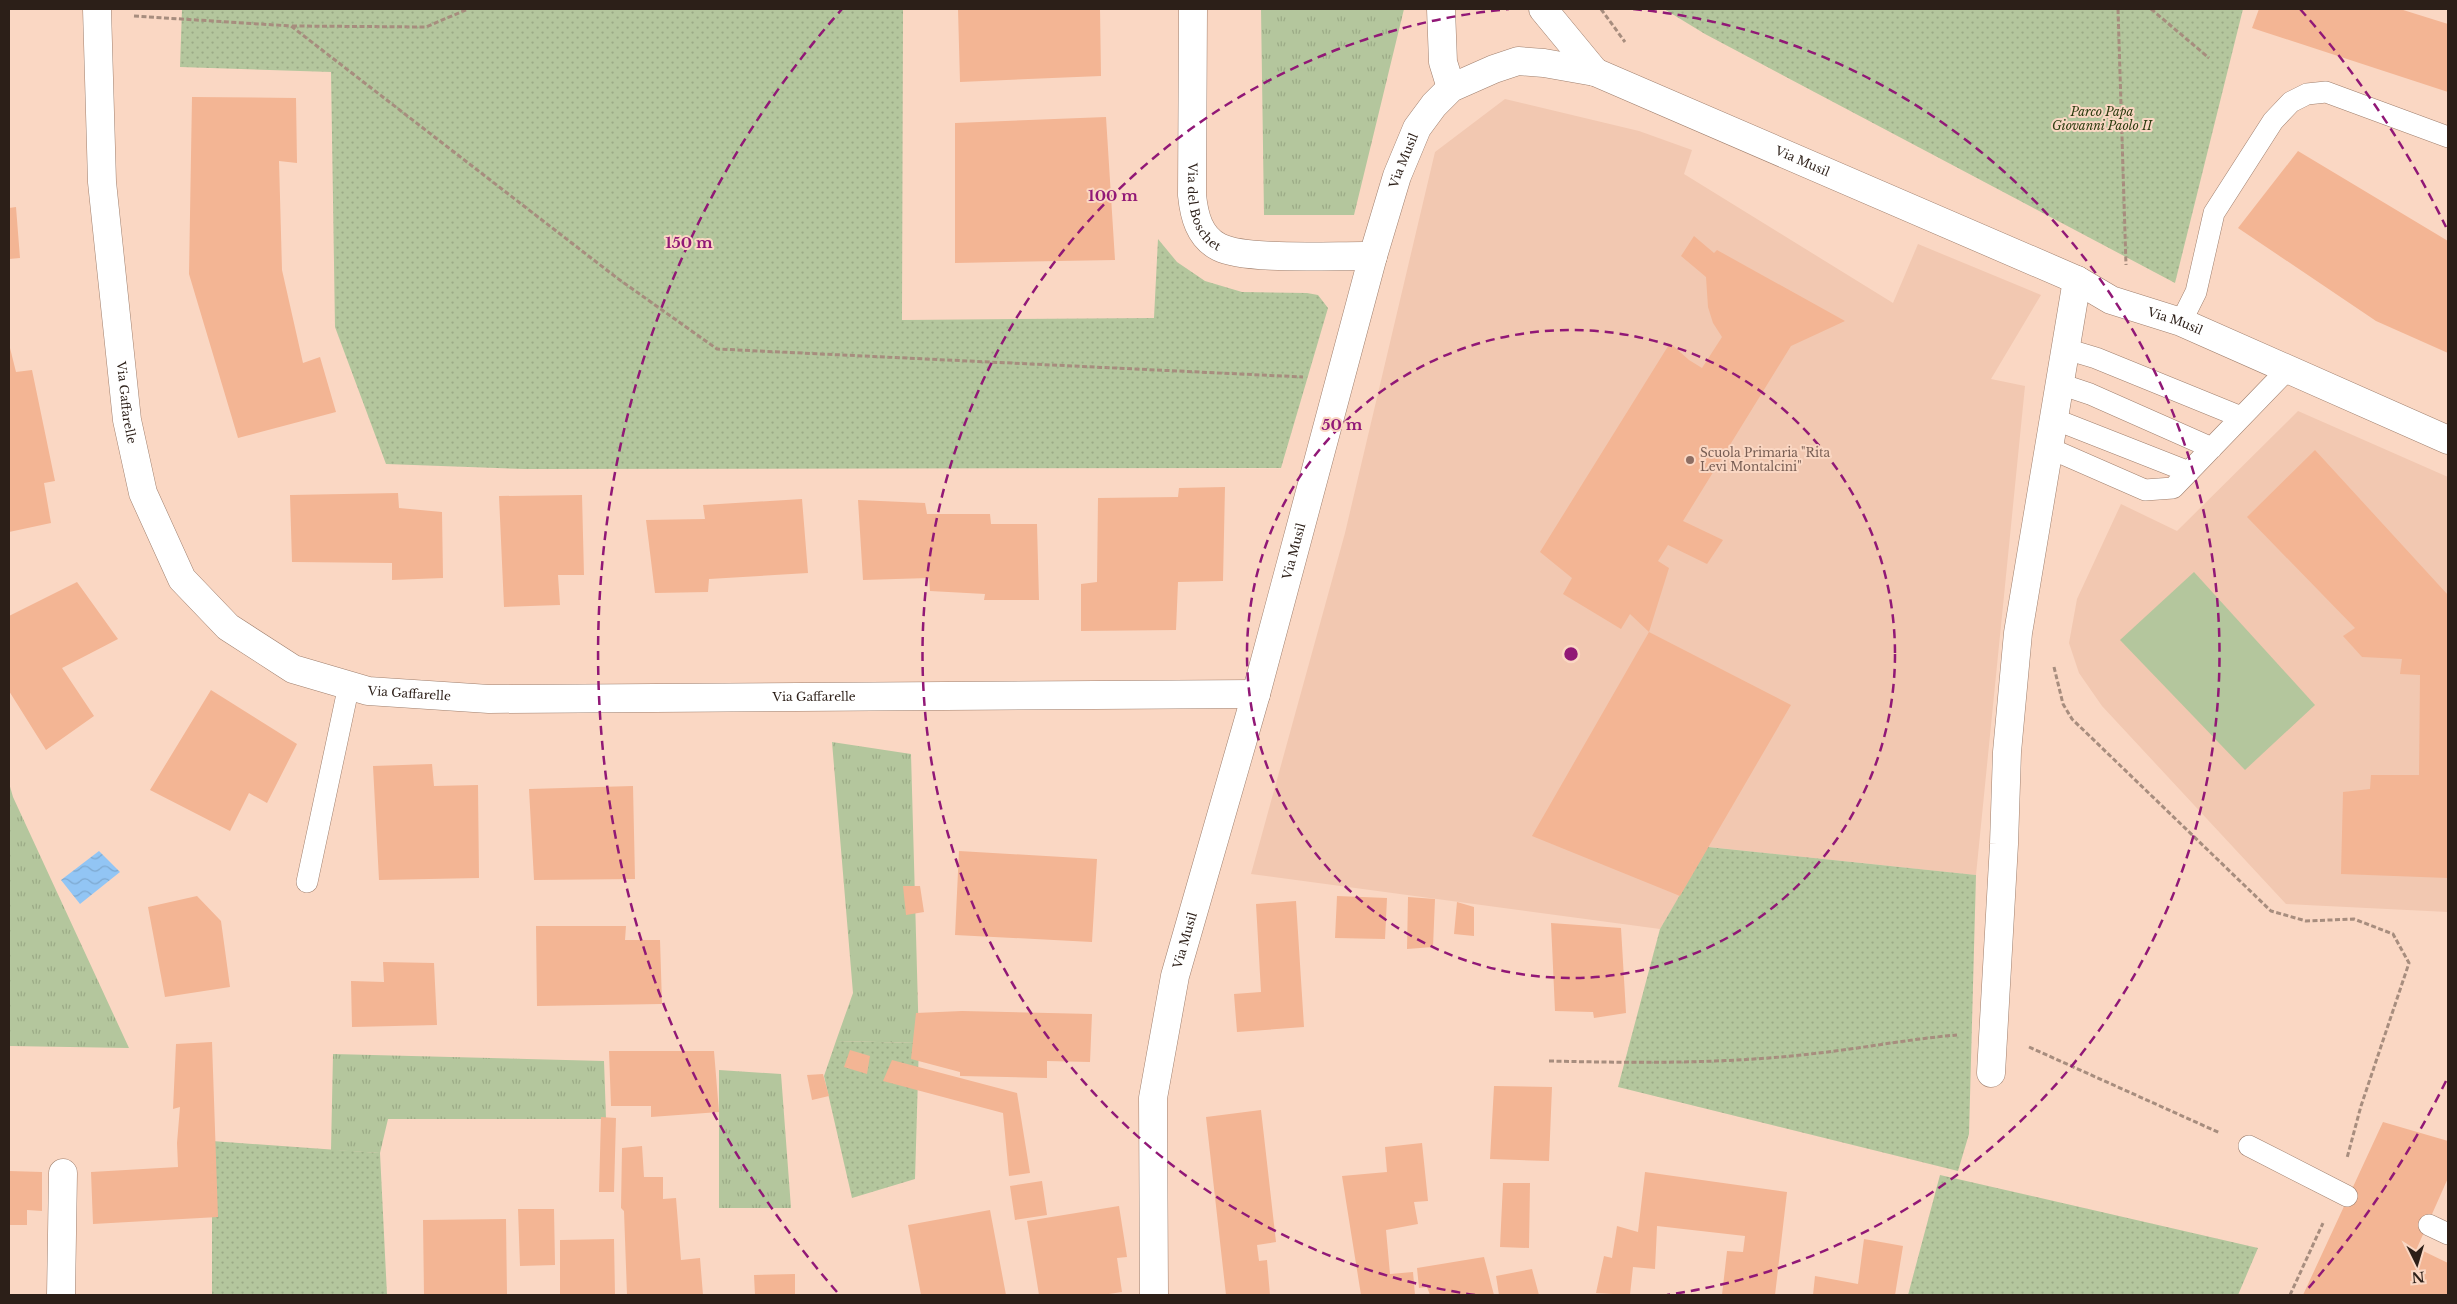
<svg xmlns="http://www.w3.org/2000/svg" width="2457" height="1304" viewBox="0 0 2457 1304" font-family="'Libre Baskerville',serif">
<defs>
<pattern id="grass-tufts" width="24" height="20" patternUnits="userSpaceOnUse" patternTransform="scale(1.25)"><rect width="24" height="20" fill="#b4c69d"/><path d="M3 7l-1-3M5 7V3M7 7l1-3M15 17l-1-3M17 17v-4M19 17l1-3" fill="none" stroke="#9baa86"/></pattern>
<pattern id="park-dots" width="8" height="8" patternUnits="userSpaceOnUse" patternTransform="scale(1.25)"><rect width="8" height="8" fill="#b4c69d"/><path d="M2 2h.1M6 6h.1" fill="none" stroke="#9baa86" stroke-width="1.8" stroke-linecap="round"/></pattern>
<pattern id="water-waves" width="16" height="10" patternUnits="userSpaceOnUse" patternTransform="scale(1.25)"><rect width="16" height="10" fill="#92c5f4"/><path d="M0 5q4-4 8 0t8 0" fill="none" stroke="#7ea9d0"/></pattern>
</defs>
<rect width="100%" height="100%" fill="#fad7c3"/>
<path fill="#f2c8b1" d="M1505,99L1639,131L1692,150L1684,174L1893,303L1918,244L2041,295L1991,379L2025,386L1976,875L1709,847L1660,929L1251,874L1345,533L1435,152Z
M2298,411L2448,477V912L2286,904L2102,706L2079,673L2069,643L2077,599L2121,504L2177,531Z"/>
<path fill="url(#grass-tufts)" d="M1261,9H1404L1354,215H1264Z
M832,742L911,754L919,1043L836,1041L853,993Z
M9,783L13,797L129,1048L9,1046Z
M333,1054L604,1061L606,1119H388L380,1153L331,1150Z
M719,1070L781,1074L791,1208H719Z"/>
<path fill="url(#park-dots)" d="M182,9H903L902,320L1154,318L1158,239L1177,262L1205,281L1242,292L1307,293L1318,295L1328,308L1281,468L525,469L386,464L335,327L331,72L180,67Z
M1664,9H2243L2175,283L1705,34Z
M1708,847L1976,875L1969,1134L1958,1171L1618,1087L1660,929Z
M836,1041L919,1043L915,1179L852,1198L824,1076Z
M212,1141L380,1153L387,1295H212Z
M1940,1175L2258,1248L2238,1295H1908Z"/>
<path fill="#b4c69d" d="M2194,572L2315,705L2245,770L2120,640Z"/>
<path fill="url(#water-waves)" d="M99,851L120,872L80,904L61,880Z"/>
<path fill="#f3b594" d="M958,9H1100L1101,76L960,82Z
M2259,9H2400L2448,24V92L2252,28Z
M192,97L296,98L297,163L279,161L282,270L303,363L320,357L336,412L238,438L189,274Z
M1106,117L1115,260L955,263V123Z
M2298,151L2448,241V353L2376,321L2238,228Z
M16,207L20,258L9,259V208Z
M1694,236L1714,253L1717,250L1845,321L1791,346L1683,521L1723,540L1707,564L1668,545L1658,561L1669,568L1649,632L1630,614L1621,629L1563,594L1572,578L1540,552L1670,343L1689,360L1702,368L1722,337L1713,323L1708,307L1706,277L1681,256Z
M9,344L16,372L32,370L55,481L44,483L51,523L9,532Z
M2315,450L2448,595V878L2341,874L2343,792L2370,789L2371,775H2419L2420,675L2400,674L2402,659L2362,657L2343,636L2355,628L2247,517Z
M1225,487L1223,581L1178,582L1176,630L1081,631V584L1097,582L1098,498L1178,497L1179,488Z
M398,493L399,508L442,512L443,578L392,580V563L292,562L290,495Z
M582,495L584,575H558L560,605L504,607L499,496Z
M802,499L808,573L709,579L708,592L655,593L646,520L705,519L703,505Z
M858,500L925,503L927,514H990L991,524H1037L1039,600H984L985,594L930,591L929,578L863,580Z
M77,582L118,639L62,668L94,716L46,750L9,691V616Z
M1649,632L1791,705L1680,896L1532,836Z
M211,690L297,744L267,803L249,793L230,831L150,790Z
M432,764L434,786L478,785L479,878L379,880L373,766Z
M633,786L635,879L534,880L529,789Z
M959,851L1097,859L1092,942L955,935Z
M903,886H920L924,912L906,915Z
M197,896L221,921L230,987L165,997L148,907Z
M1337,896L1387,898L1385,939L1335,938Z
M1408,897L1435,899L1433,947L1407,949Z
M1296,901L1304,1027L1237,1032L1234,994L1261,992L1256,904Z
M1457,902L1474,907V936L1454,934Z
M1551,923L1621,928L1626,1013L1594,1018L1593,1012L1555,1011Z
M536,926H626L625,940H660L662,1004L537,1006Z
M383,962L434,963L437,1025L352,1027L351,981L384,982Z
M962,1011L1092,1014L1090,1062L1047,1061V1078L960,1076V1072L911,1059L916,1013Z
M212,1042L218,1217L93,1224L91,1172L178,1167L177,1143L180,1107L173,1109L176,1044Z
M850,1050L870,1056L867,1074L844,1067Z
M609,1051H714L719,1112L651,1117V1106H611Z
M892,1060L1017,1093L1030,1173L1009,1176L1003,1113L883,1081Z
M823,1074L829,1096L812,1100L807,1075Z
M1494,1086L1552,1087L1549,1161L1490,1159Z
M1261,1110L1276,1242L1257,1245L1259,1261L1267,1260L1270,1295H1226L1206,1117Z
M601,1117L616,1118L614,1192H599Z
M2383,1122L2448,1141V1178L2417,1248L2448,1263V1295H2303Z
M1422,1143L1428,1201L1414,1202L1418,1224L1386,1230L1390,1274L1413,1272L1415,1295H1361L1342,1176L1387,1172L1385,1147Z
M642,1146L644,1177H663V1199L676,1198L681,1260L700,1258L703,1295H627L624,1211L621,1208L622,1148Z
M9,1171L42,1172V1211L27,1210V1225H9Z
M1645,1172L1787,1192L1775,1295H1722L1727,1251L1743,1252L1745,1236L1657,1226L1655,1269L1633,1267L1630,1295L1596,1293L1604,1256L1612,1258L1617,1226L1638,1232Z
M1042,1181L1047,1215L1015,1220L1010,1186Z
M1503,1183H1530L1529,1248L1500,1247Z
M1119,1206L1127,1257L1117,1258L1122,1292L1102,1295H1039L1027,1221Z
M518,1209H554L555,1265L520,1266Z
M990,1210L1006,1295H921L908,1225Z
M506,1219L507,1295H424L423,1220Z
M614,1239L615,1295H560V1240Z
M1864,1239L1903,1246L1895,1295H1813L1815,1276L1858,1284Z
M1484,1257L1494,1295H1430L1427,1287L1419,1288L1417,1268Z
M1532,1269L1539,1295H1499L1496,1276Z
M795,1274V1295H755L754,1275Z"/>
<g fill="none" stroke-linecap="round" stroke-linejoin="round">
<g stroke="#9f7f6d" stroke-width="22">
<path id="lane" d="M2181,322L2196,292L2214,213L2273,121L2291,102L2307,94L2326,92L2448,137
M2066,349L2096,358L2241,417
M2060,384L2090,394L2212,448
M2054,419L2189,472
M2049,448L2145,490L2173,488L2288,369
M307,882L349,685
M2249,1146L2347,1196
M2429,1225L2448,1234"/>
</g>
<g stroke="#9f7f6d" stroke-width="29">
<g id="street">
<path id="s1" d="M97,9L102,182L127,420L143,493L182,579L228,627L293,669L368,691L489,699L1256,694"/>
<path id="s2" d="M1193,9L1192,195C1194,215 1199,237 1219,247C1246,261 1338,255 1373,256"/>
<path d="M1441,9L1443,62L1451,88"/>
<path d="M1543,9L1595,72"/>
<path d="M1991,1073L2004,844L2007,752L2018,633L2077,280"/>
<path d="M61,1295L63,1173"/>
<path id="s3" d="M1154,1295L1153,1098L1175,976L1256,694L1373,256L1397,176L1417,128L1434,105L1451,88L1494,69L1518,61L1544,63L1595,72L2077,280L2111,300L2181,322L2448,440"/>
</g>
</g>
<path stroke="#a78d7e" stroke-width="3" stroke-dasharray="5 2.5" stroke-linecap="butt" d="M1601,9L1625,42
M2118,9L2126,265
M2151,9L2209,58
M134,16L291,26L617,278L717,349L1303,377
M292,26L426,27L468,9
M2054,667L2063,704L2072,719L2271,911L2306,921L2354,919L2393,934L2409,963L2361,1106L2347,1158
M2029,1047L2220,1133
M1549,1061C1636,1063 1723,1064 1810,1054C1859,1049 1908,1039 1957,1035
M2290,1295L2323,1223"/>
<use href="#lane" stroke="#fff" stroke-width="21"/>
<use href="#street" stroke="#fff" stroke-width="28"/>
</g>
<g fill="none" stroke="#911876" stroke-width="2.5" stroke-dasharray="9 6">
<circle cx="1571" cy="654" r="324"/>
<path d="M1475 1295A648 648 0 0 1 1509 9M1633 9A648 648 0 0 1 1667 1295"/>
<path d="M2446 1081A973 973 0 0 1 2305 1292M837 1292A973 973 0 0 1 842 9M2300 9A973 973 0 0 1 2446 227"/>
</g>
<circle fill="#8d6e63" stroke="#fad7c3" stroke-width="2" cx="1690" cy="460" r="5"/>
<g text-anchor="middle" stroke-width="4" stroke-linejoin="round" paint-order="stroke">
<g font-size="12" font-style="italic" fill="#2c3c10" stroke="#fad7c3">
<text x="2102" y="116">Parco Papa<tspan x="2102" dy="14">Giovanni Paolo II</tspan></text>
</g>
<g font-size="12" fill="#2c1f18" stroke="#fad7c3">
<text dy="4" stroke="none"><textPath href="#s3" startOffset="1168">Via Musil</textPath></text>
<text dy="4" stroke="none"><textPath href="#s3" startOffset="1632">Via Musil</textPath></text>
<text dy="4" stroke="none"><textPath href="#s2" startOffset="201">Via del Boschet</textPath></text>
<text dy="4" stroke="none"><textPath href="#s3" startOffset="2038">Via Musil</textPath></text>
<text dy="4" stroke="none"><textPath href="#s1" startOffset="395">Via Gaffarelle</textPath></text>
<text dy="4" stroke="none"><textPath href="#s3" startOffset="762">Via Musil</textPath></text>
<text dy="4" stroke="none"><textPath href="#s1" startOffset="845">Via Gaffarelle</textPath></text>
<text dy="4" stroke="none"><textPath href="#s1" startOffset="1250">Via Gaffarelle</textPath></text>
<text dy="4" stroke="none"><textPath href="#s3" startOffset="358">Via Musil</textPath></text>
</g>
<g font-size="12" fill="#785e54" stroke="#fad7c3" text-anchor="start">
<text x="1700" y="457">Scuola Primaria "Rita<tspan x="1700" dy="14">Levi Montalcini"</tspan></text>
</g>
</g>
<circle cx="1571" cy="654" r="8" fill="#911876" stroke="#fad7c3" stroke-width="2.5"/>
<g font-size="15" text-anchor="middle" font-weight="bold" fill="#911876" stroke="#fad7c3" stroke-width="4" stroke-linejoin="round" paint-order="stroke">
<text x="1113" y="201">100 m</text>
<text x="689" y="248">150 m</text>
<text x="1342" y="430">50 m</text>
</g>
<rect width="2457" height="1304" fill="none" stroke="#2c1f18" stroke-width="20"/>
<g transform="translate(2417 1264) rotate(175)" stroke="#fad7c3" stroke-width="4" paint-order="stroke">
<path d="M0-4L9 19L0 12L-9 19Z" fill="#2c1f18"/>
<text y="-8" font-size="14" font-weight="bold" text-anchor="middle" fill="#2c1f18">N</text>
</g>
</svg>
